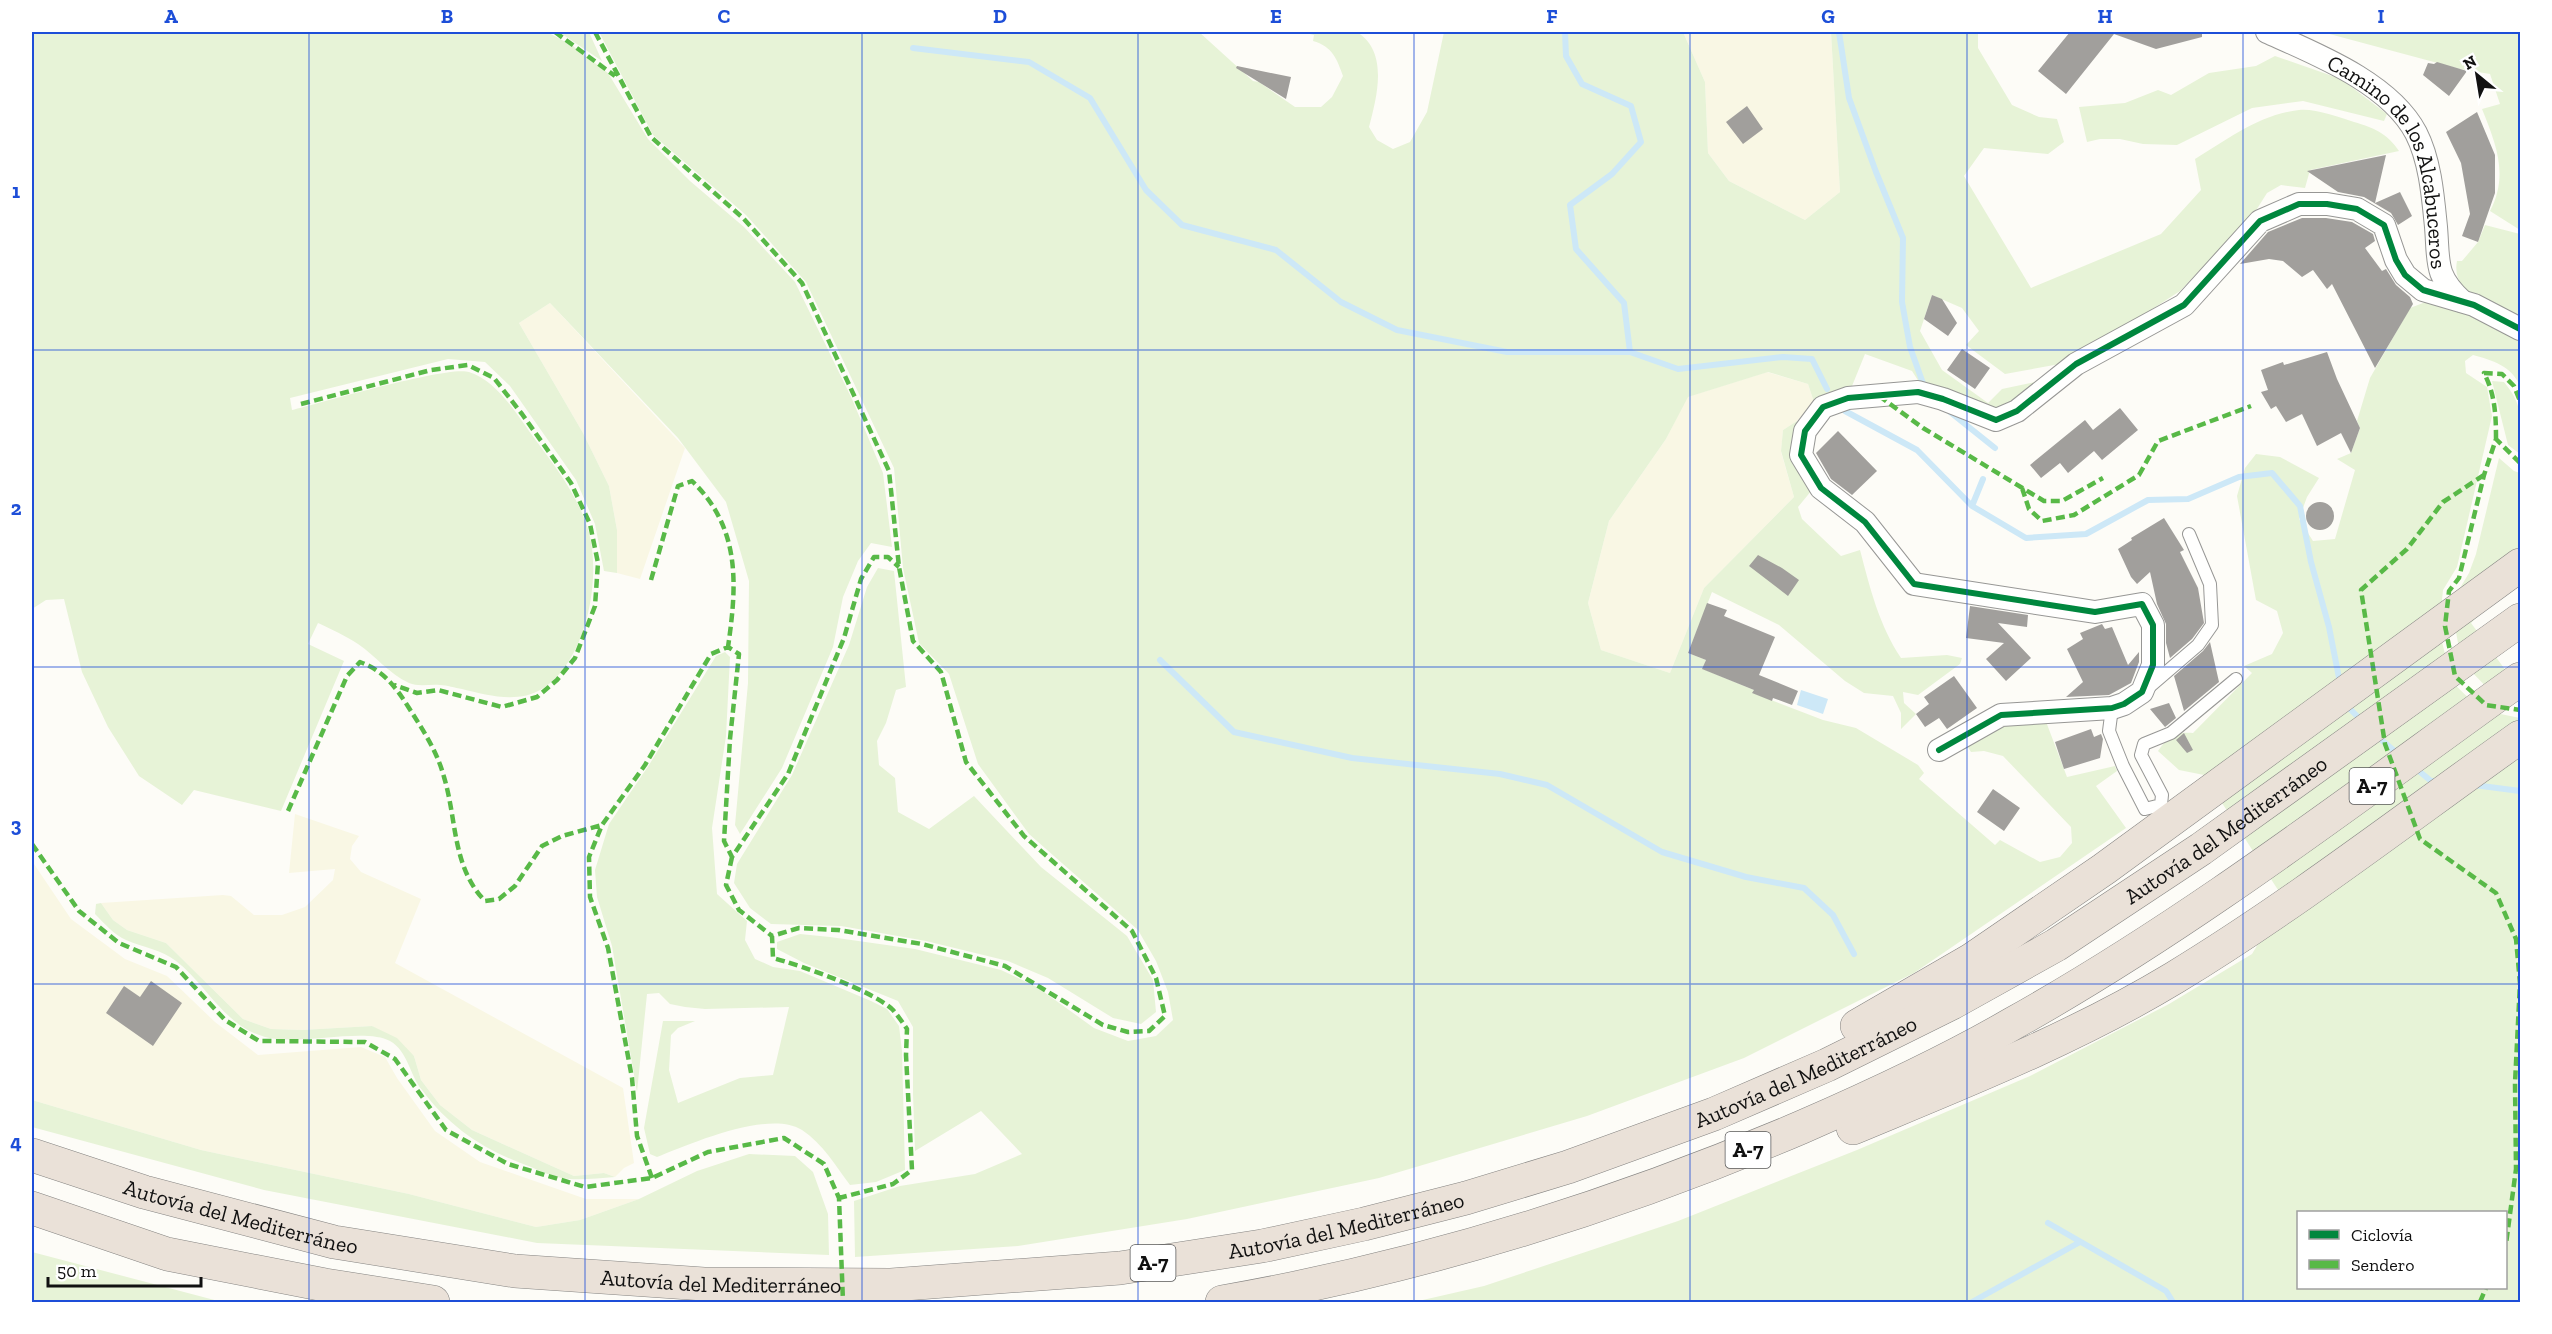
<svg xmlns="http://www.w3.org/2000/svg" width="2552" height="1334" viewBox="0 0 2552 1334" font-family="'Zilla Slab',serif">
<rect width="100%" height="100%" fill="#fdfcf7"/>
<path fill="#f9f7e4" d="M1683,32H1831L1840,192L1805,220L1729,181L1708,153L1705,82Z
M550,303L685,448L640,579L617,573V530L609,486L583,433L519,323Z
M1767,372L1808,384L1814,402L1797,421L1783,430L1781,452L1794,497L1704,588L1670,673L1601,650L1588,603L1609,521L1666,439L1687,397Z
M295,814L359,836L352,846L350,859L361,872L421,899L395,963L623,1088L634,1163L624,1168L615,1177L604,1173L574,1176L472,1130L440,1105L421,1080L414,1056L372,1026L302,1030L271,1029L243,1019L166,943L127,930L113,920L101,903L223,895L231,896L254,915H282L305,907L333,880L335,869L289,873Z
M32,861L71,919L125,959L167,976L215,1022L258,1055L361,1047L385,1057L397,1078L435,1131L480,1162L586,1199H639L580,1220L536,1227L409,1194L201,1150L32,1100Z"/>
<path fill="#e7f3d7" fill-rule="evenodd" d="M32,32H547L573,46L608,73L648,139L690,181L744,227L795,282L852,399L883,473L892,547L871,543L858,561L843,597L833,647L782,768L740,834L735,825L748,683L749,581L726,502L678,438L550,303L519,323L583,433L609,486L617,530V573L604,571L595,524L576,480L510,386L485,362L448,359L290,398L292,410C320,403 449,365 469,372C495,380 514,410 529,431C550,460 574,489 586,523C604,571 588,661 542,689C517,704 487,695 462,689C455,688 447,685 440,685C430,684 418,687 409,683C389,674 376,656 358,644C346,636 331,629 318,623L308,644L344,661L281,811L194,790L182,805L139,776L108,727L82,672L64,599L46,600L32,609Z
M559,32H589L602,61Z
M599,32H1199L1253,81L1259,82L1295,107H1321L1332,97L1343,76C1337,59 1332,46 1313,41L1314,35L1301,32H1357C1389,52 1377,96 1369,127L1377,140L1393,149L1410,142L1427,112L1444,32H1683L1705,82L1708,153L1729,181L1805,220L1840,192L1831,32H1978V48L2012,105L2039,117L2057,119L2064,142L2048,154L1984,148L1964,176L2031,288L2161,234L2201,190L2195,159C2228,139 2260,114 2299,110C2313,108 2340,117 2354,122C2374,128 2387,133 2399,151L2310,170L2305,188L2281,185L2267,193L2255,212L2180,291L2071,362L2005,374L1966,345L1979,331L1962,308L1932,295L1920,331L1942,370L1988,403L2002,389L2049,379L2020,403L1992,412L1919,382L1912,371L1865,354L1852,386L1814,402L1808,384L1768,372L1688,397L1666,439L1609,521L1588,603L1601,650L1670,673L1704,588L1794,497L1781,451L1783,430L1797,421L1795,442L1812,490L1798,507L1802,519L1841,556L1860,550C1870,588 1879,625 1901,658L1947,655L1962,658L1960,664L1918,695L1903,692L1904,703L1916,714L1901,729V713L1893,696L1864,693L1845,681L1779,625L1712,592L1688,653L1706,660L1703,669L1754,690L1753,693L1823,720L1856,728L1918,765L1924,773L1919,779L1995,845L2000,840L2040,862L2060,857L2072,843L2071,827L2003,756L1984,751L1971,752L1966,744L2003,726L2045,719L2067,777L2115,766L2117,771L2096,786L2126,828L1914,973L1744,1058L1587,1116L1379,1178L1187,1219L1018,1246L855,1257L854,1201L900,1186L975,1174L1022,1154L981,1111L915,1151L913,1094V1027L898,1001L804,963L777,949V942L800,934L830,937L915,949L1001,970L1037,987L1094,1028L1128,1041L1156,1036L1173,1020L1168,992L1156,961L1138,930L1029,834L978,764L949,674L919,643L903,568L894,468L806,282L746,215L653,135Z
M2322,32H2520V230L2490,211C2509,175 2496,144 2482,109L2500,104L2490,74L2460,69Z
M2275,56L2341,79L2387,114L2384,121L2303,101L2252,108L2177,145L2143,144L2120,139H2100L2087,142L2079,107L2125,103L2158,90L2171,95L2209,73L2256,66Z
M2485,225L2520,234V319C2496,309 2450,296 2457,261H2462L2478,242Z
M2446,302L2520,336V386C2512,366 2492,360 2473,355L2465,361L2466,373L2487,387L2492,416L2457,567L2443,590L2439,630L2452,682L2481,710L2520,718V1302H1414L1484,1286L1678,1221L1857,1150L2030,1076L2169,1004L2252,954L2258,944L2296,918L2204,775L2179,770L2158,751C2170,735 2173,732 2193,733L2252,673L2244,666L2272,654L2283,633L2277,611L2256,600L2237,496L2245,468L2256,454L2280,457L2319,478L2307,497L2299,519L2313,541L2335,539L2355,470L2337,459L2351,453L2360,428L2357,421L2370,378L2410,308L2423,303ZM2298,1212H2506V1288H2298Z
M2492,381L2504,382C2525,407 2521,424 2520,454L2508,445Z
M2499,458L2514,471L2520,473V577L2508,586L2471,623L2520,690V703L2493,694L2469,669L2458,643L2454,621L2457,593L2469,573L2476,554Z
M878,568L894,571L906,687L896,690L886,723L877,741L879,765L895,778L898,812L929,829L974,796L1041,867L1127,936L1153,980L1156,1012L1141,1024L1113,1018L1048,978L1008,961L926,941L841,926L771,924L750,908L734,883L737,864L792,775L849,645L867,587Z
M725,652L730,657L726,736L712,828L717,894L747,921L745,940L755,959L773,967L800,971L871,1001L887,1009L899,1026L902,1051L905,1170L876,1182L850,1185C835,1165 823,1144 802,1130C769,1109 690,1144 657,1157L650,1154L644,1128L663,1021H695L678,1028L671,1035L669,1070L678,1103L740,1078L773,1075L789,1007L705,1009L685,1007L670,1004L659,993L647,994L637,1092L612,946L597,897L595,870L609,824L649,765L716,656Z
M101,903L113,920L127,930L166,943L243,1019L271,1029L302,1030L372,1026L397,1038L414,1056L421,1080L440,1105L472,1130L574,1176L604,1173L615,1177C597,1178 579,1181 561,1178C551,1176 540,1171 531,1167C486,1151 451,1129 422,1090C410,1076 408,1051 390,1041C365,1027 299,1046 265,1037C224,1026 207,985 176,961C162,950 142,947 126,940C114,935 104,923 95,914L96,904Z
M32,1100L201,1150L409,1194L536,1227L580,1220L639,1199L697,1171L749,1154L795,1156L813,1172L828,1214L829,1255L537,1243L264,1190L32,1127Z
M32,1252L222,1302H32Z"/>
<path fill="#cde8f7" d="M1801,690L1828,699L1823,714L1797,705Z"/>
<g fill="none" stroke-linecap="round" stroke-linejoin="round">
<path stroke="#cde8f7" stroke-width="6" d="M1565,32L1566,56L1582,84L1631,106L1641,142L1612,174L1570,205L1576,249L1624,303L1630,352
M1839,32L1849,98L1876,172L1903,238L1902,302L1910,347L1925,389
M913,48L1029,62L1090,98L1146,190L1182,225L1276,250L1341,302L1397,330L1507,352H1630L1678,369L1783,357L1812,359L1827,389
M1845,411L1917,450L1972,506L2026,538L2086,534L2148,500L2188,499L2239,477L2272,473L2300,506L2311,562L2329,627L2340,683
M1950,412L1995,448
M1972,506L1983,479
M1160,660L1234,732L1352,758L1500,774L1547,785L1662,852L1746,877L1804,888L1833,915L1854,954
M2345,704L2363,722
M2377,736L2399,755
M2414,767L2431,781H2437
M2474,785L2520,791
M2048,1223L2166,1291L2173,1302
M1972,1302L2080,1242"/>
</g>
<path fill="#a19f9c" d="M2070,32H2202V37L2156,49L2114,34L2066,94L2038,71Z
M2437,62L2467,71L2449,96L2423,75L2428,63L2434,64Z
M1237,66L1291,77L1286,99L1236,68Z
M1747,106L1763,129L1743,144L1726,122Z
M2477,112L2495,155V193L2478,242L2462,236L2470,214L2461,163L2446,132Z
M2386,155L2375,203L2400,192L2412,216L2398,225L2391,213L2364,197L2338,192L2307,171Z
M2302,218H2326L2352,222L2373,234L2375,241L2365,248L2382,271L2386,269L2396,285L2410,297L2413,304L2375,368L2332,284L2327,289L2313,270L2302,277L2283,261L2269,259L2240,264L2268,232Z
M1932,295L1942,299L1957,323L1948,336L1924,319Z
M1962,349L1990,368L1975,389L1947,370Z
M2327,352L2337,379L2360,428L2351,453L2341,433L2317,446L2302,414L2286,422L2276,406L2271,409L2261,392L2268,390L2261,370L2283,362L2284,365Z
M2120,408L2138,430L2102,460L2094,451L2068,473L2060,463L2041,478L2030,465L2085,420L2093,430Z
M1838,431L1877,471L1852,495L1831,479L1816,453Z
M2306 516a14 14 0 1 1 28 0a14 14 0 1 1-28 0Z
M2164,518L2184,550L2180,552L2198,588L2204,623L2192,639L2170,658L2166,643V624L2157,604L2150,572L2137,584L2131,577L2118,549L2132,540L2131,538Z
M1758,555L1782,568L1799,580L1788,596L1749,566Z
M1707,603L1727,610L1724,616L1775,637L1759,675L1798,691L1792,705L1773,698L1772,701L1752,693L1754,690L1702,669L1706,660L1688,653Z
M1970,606L2028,615L2027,627L1998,623L2031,658L2006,681L1986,659L2004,643L1966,638Z
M2102,624L2105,629L2112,627L2128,665L2139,652V662L2131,683L2109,695L2066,697L2083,682L2067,649L2083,639L2080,633Z
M2210,642L2219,682L2184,711L2174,676L2203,651Z
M1954,676L1977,708L1947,729L1939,718L1925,727L1916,714L1929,704L1924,697Z
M2169,703L2176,718L2165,727L2150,709Z
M2091,729L2094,737L2101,734L2103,739L2100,758L2064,769L2055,742Z
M2184,733L2193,750L2187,753L2176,740Z
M1993,789L2020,808L2004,831L1977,812Z
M151,981L182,1003L153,1046L106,1013L124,986L140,997Z"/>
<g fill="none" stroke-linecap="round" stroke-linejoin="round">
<g stroke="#979795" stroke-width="14">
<path id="lane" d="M2148,688L2198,645L2212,625L2210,584L2189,534
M2112,708L2109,731L2123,766L2145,809L2161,805L2162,795L2141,755L2144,744L2171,733L2236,679"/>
</g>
<g stroke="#979795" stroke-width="24">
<g id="street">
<path id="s1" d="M2267,32C2316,54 2390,83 2416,133C2430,160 2433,196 2436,227C2439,262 2434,275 2462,301"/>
<path d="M1939,750L2001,715L2112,708L2124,704L2142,692L2153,665V625L2142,604L2095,612L1914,584L1865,522L1821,488L1801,455L1805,431L1823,407L1848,398L1918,392L1943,399L1996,420L2017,411L2076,364L2184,305L2260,221L2299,204H2327L2357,209L2384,225L2396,260L2405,275L2423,290L2474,305L2520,329"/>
</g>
</g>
<g stroke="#858482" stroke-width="34">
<g id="highway">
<path d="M1857,1026L1971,960L2104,869L2520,565"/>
<path d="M1853,1128C1961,1083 2073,1039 2174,978C2294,905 2406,818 2520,737"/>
<path id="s2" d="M32,1155L144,1192L334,1242L515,1271L704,1284L891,1285L1120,1268L1262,1246L1364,1224L1466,1198L1568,1167L1714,1114L1827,1065L1952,1003L2056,945L2201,849L2520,620"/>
<path d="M32,1208L167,1254L325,1285L433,1302"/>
<path d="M1222,1302C1422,1267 1615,1207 1802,1127C1873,1096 1945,1063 2012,1024C2191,924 2354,798 2520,679"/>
</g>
</g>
<use href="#lane" stroke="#fffffe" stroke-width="12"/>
<use href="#street" stroke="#fffffe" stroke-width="22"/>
<use href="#highway" stroke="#eae1d8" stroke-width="33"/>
<path stroke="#58b947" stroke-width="4.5" stroke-dasharray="9 4.5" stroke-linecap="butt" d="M555,32L615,76
M595,32L651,137L743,218L802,283L889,471L899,567L913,641L941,672L966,762L1024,836L1132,931L1156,978L1165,1016L1149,1031L1128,1032L1103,1025L1005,966L922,944L838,930L799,928L772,936L773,958C800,965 874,991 893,1010C898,1016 903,1023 907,1029L906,1055L912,1170L893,1184L839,1198
M1879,396L1923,428L2044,501H2062L2103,478
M301,404L431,370L468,365L494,378L522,414L571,483L590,524L598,563L595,606L575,658L557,680L537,697L502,707L438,690L417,693L394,685
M2496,439C2496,415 2495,394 2484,373L2502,374L2514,386L2520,401
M2520,463L2496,439L2484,475L2459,578L2449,591L2445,626L2455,676L2486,705L2520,710
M2484,475L2443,502L2407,549L2361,590L2385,744L2420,839L2496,893L2516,939L2520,983L2515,1083L2516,1169L2506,1244
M2022,488L2029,509L2042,521L2074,515L2139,475L2158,441L2251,406
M651,580L678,486L692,481C741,528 737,585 728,647
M288,811L347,676L360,662C384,671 395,686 409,708C423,730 437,751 444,777C457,820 452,867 485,901L499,899L515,886L542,846L562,836L602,825
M32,844L79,911L119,943L176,967L225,1020L259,1041L365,1042L395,1059L446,1130L508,1164L585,1187L652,1178L708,1152L784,1138L824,1164L839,1198L843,1302
M732,857L726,885L739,910L772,936
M652,1178L637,1136L632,1078L608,948L590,897L589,857L602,825L645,765L711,654L728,647L739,654L730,739L724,841L732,857L788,774L844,638L861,579L874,557H888L899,567
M2480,1302L2486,1288"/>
<g stroke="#fff" stroke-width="10">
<path id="cycleway" d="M1939,750L2001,715L2112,708L2124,704L2142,692L2153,665V625L2142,604L2095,612L1914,584L1865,522L1821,488L1801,455L1805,431L1823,407L1848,398L1918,392L1943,399L1996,420L2017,411L2076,364L2184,305L2260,221L2299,204H2327L2357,209L2384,225L2396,260L2405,275L2423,290L2474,305L2520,329"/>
</g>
<use href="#cycleway" stroke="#00873e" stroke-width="6"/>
</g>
<path fill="none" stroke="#1d4ed8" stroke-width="1.5" stroke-opacity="0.55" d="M309,32V1302M585,32V1302M862,32V1302M1138,32V1302M1414,32V1302M1690,32V1302M1967,32V1302M2243,32V1302M32,350H2520M32,667H2520M32,984H2520"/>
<g text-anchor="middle" stroke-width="6" stroke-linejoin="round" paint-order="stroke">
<g fill="#fff" stroke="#585858" stroke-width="1.5">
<rect x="2349.5" y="768" width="45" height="36" rx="4.5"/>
<rect x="1725.5" y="1132" width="45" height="36" rx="4.5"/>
<rect x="1130.5" y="1245" width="45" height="36" rx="4.5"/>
</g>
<g font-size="21" font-weight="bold" fill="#111">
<text x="2372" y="793">A-7</text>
<text x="1748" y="1157">A-7</text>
<text x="1153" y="1270">A-7</text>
</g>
<g font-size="22" fill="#111" stroke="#fff">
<text dy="8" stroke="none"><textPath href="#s1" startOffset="195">Camino de los Alcabuceros</textPath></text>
<text dy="8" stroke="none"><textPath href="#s2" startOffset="2306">Autovía del Mediterráneo</textPath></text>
<text dy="8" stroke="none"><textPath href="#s2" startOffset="1820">Autovía del Mediterráneo</textPath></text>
<text dy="8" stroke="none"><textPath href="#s2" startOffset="218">Autovía del Mediterráneo</textPath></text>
<text dy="8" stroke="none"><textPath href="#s2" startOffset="1334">Autovía del Mediterráneo</textPath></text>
<text dy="8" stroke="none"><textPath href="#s2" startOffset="704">Autovía del Mediterráneo</textPath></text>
</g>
</g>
<rect width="2552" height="1334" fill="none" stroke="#ffffff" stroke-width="66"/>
<rect x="2297" y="1211" width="210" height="78" fill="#ffffff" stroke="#a0a0a0" stroke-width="1.5"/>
<rect x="2309" y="1230" width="30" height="9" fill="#00873e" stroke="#a0a0a0" stroke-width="1.5"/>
<text x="2351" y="1241" font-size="18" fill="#111111">Ciclovía</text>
<rect x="2309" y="1260" width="30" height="9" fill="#58b947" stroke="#a0a0a0" stroke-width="1.5"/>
<text x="2351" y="1271" font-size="18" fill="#111111">Sendero</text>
<g transform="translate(2477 75) rotate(330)" stroke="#ffffff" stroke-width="4.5" paint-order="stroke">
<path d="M0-4.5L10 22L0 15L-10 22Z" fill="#111111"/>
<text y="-9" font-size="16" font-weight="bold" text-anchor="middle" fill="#111111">N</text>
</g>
<path d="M48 1277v9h153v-9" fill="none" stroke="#111111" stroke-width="3"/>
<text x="57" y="1277" font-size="18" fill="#111111" stroke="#ffffff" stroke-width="4.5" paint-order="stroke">50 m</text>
<rect x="33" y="33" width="2486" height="1268" fill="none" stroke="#1d4ed8" stroke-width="2"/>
<g font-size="20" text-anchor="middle" font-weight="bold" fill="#1d4ed8">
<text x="171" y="23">A</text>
<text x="447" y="23">B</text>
<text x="724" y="23">C</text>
<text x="1000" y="23">D</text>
<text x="1276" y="23">E</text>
<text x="1552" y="23">F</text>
<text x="1828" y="23">G</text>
<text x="2105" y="23">H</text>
<text x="2381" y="23">I</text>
<text x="16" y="198">1</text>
<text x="16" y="515">2</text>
<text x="16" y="832">3</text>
<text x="16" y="1149">4</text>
</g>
</svg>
